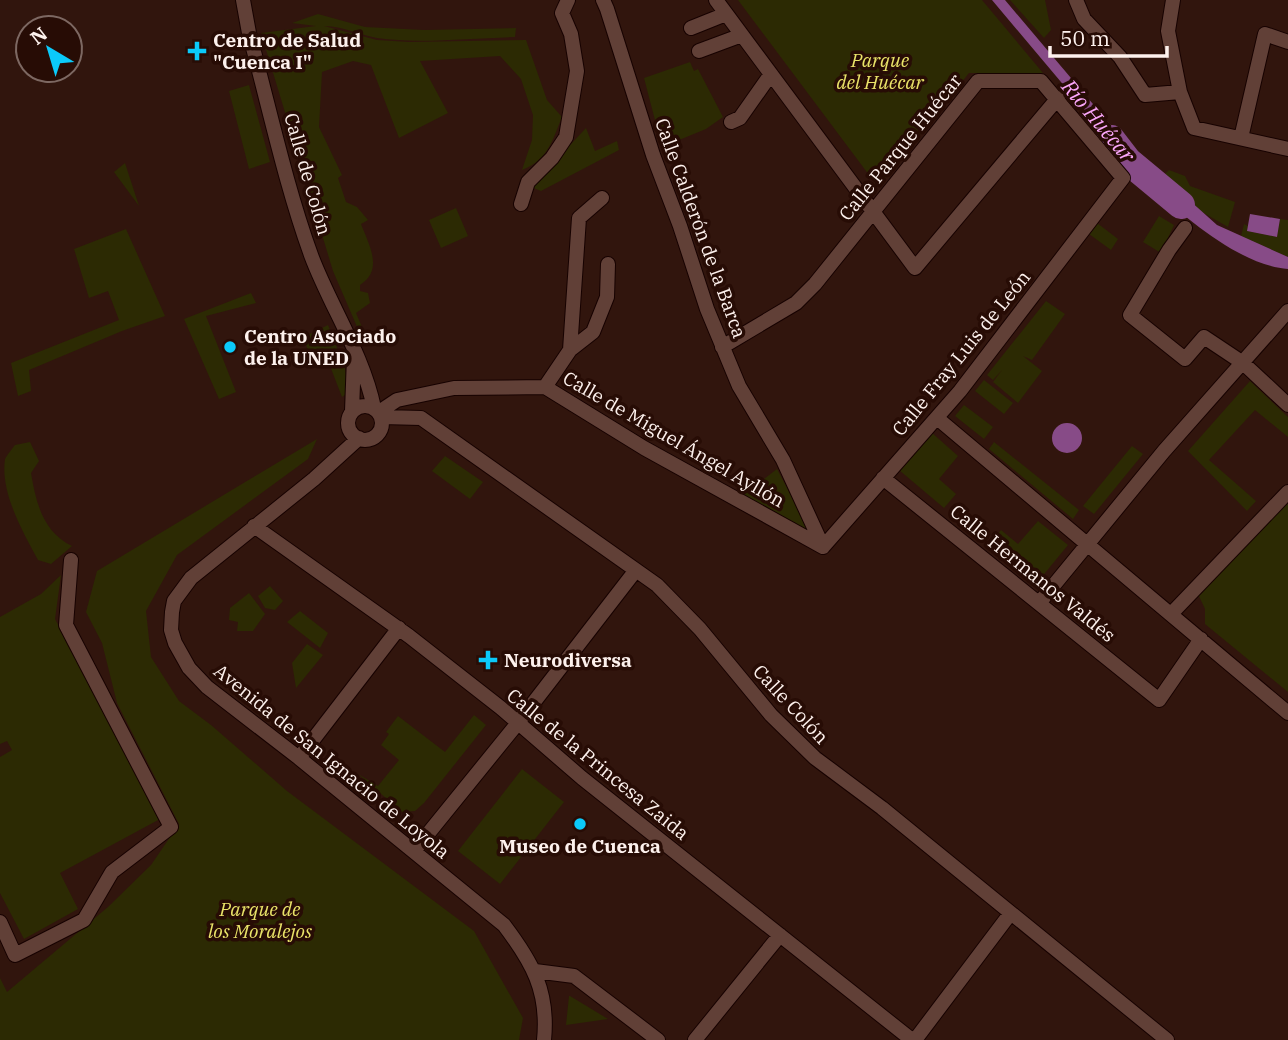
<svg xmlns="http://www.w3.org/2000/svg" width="1288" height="1040" viewBox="0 0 1288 1040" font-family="'IBM Plex Serif',serif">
<rect width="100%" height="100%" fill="#31150d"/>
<path fill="#2c2a03" d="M738,0H982L1043,73H969L878,187Z
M1010,0H1045L1051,30L1044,38Z
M318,14L365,27L424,30L516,28L515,37C472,38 419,44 377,38C359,35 343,26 324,26L377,40L409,42L526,40L547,100L562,117C552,141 548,160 522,170L532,140L533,115L521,79L500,56L420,61L448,113L399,138L371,65L353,61L322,72L319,127L342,175L338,178L346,202L357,207L368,220L361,224C369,245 384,270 360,285V291L368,293L370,303L356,313L365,334L361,336L333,271L261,33L316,26L292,23Z
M690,62L694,71L698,69L723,117L706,129L662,147L644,78Z
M249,85L270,162L249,169L229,91Z
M586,128L595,151L617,141L619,150L541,191L531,187Z
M125,163L139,206L114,172Z
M1169,170L1185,176L1190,186L1235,202L1228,227L1202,212L1163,176Z
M456,208L468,236L441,248L429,220Z
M1159,216L1174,225L1161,253L1143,242Z
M1280,219L1288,220V257L1241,236L1244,224L1248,226L1247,231L1277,237Z
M1097,223L1118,239L1111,250L1089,234Z
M126,229L165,316L122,331L29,370L31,391L18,396L11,363L119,320L108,291L89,298L74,249Z
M251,293L256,303L206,316L236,392L219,399L184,319Z
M1046,301L1065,314L1032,360L1023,356L1042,371L1018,403L993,382L1002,370L993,380L987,375Z
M328,325L345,368L348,393L342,397L330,366L325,361L312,366L304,337Z
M984,380L1013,403L1004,414L975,391Z
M1250,381L1288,417V437L1255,410L1209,460L1256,501L1247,511L1188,451Z
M964,405L993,427L984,439L955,416Z
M931,432L958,456L939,479L956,494L944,508L899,470Z
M317,439L308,459L177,555L146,611L151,657L179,701L211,725L287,791L474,931L523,1018L519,1040H0V978L7,992L108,907L151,865L179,824L117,703L102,643L86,612L97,571Z
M30,442L39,461L31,473C36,503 43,532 72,546L51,564L38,560C23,532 0,493 5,459C7,455 12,449 15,445Z
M994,442L1079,510L1073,519L989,449Z
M1132,446L1143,454L1094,514L1083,506Z
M445,456L483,482L470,499L432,471Z
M777,469L811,533L742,496Z
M1288,503V692L1205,624V609L1198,594Z
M1038,521L1068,545L1036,584L989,545L1001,530L1018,544Z
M61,575L55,619L160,819L60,873L78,909L24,939L0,893V757L12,750L7,741L0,744V617L41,594Z
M270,586L283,601L275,610L265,608L258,596Z
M249,593L265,614L253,631H237L238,622L229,620L230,608Z
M300,611L328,633L320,648L287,622Z
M307,644L323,655L296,688L292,663Z
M474,715L486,725L424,803L415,811L402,812L358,774L378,786L399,760L381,745L389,734L386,732L398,716L445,752Z
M522,769L564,802L500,884L458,851Z
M569,996H570L608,1019L566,1025Z"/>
<path fill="#874b87" d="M992,0H1005L1109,123L1145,161L1135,170Z
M1159,173L1217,225L1288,257V269C1239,265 1185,217 1150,186Z
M1250,214L1280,219L1277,237L1247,231Z
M1052 438a15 15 0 1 1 30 0a15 15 0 1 1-30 0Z"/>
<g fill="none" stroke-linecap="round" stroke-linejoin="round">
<path stroke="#874b87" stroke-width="28" d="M1111,139L1128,161L1181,205"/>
<g stroke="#170200" stroke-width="16">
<path id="minor" d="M243,0L249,33C269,106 285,183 311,255C330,306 363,354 374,408
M603,0L607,9L653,155L680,226L707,309L739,386L783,460L823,547
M716,0L915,268L1058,98
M1076,0L1084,19L1120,57L1145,95L1180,92
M1173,0L1168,31L1180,92L1194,128L1288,149
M691,28L726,14
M699,51L742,35
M731,122L740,118L771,74
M1241,138L1265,34L1288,42
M521,204L528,182L552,158L566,137L577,71L571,34L562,13L568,0
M1185,228L1169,250L1130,315L1185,359L1204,337L1243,363L1288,405
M722,347L796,303L815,284L978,81H1041L1123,178L960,391L823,547
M570,350L593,332L607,297L608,264
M545,387L570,350L579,218L602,198
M348 423a17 17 0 1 1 34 0a17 17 0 1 1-34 0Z
M352,411L354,357
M379,412L397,400L454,388L545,387L644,448L823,547
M382,417L421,418L657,585L700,629L771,715L815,758L882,808L1167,1040
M937,418L1288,713
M359,438L314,479L191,578L174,601L172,612L171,630L175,643L189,668L207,687L299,758L504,925C532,962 549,991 544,1040
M883,478L1159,700L1201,639
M254,526L409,636L501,708L582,778L912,1040
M1040,602L1164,451L1288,311
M1171,614L1288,492
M299,758L399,628
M414,851L517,724L636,570
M0,922L15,955L84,920L112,872L171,827L66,625L71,560
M535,971L574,976L658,1040
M695,1040L780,935
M915,1040L1010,914"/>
</g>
<use href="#minor" stroke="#614037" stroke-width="14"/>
</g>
<g fill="#0bcafa" stroke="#270c05" stroke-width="2.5">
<path d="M193.5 40.5h7v7h7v7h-7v7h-7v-7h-7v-7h7z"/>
<circle cx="230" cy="347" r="7"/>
<path d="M484.5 649.5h7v7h7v7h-7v7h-7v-7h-7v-7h7z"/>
<circle cx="580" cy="824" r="7"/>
</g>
<g text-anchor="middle" stroke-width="7" stroke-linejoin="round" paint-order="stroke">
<g font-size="19" font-weight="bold" fill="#fdf1ed" stroke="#270c05" text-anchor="start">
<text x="213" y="47">Centro de Salud<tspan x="213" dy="22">"Cuenca I"</tspan></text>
<text x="244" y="343">Centro Asociado<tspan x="244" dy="22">de la UNED</tspan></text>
<text x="504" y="667">Neurodiversa</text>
<text x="580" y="853" text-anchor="middle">Museo de Cuenca</text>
</g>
<g font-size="19" font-style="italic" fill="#eae469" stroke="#270c05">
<text x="880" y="67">Parque<tspan x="880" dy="22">del Huécar</tspan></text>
<text x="260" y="916">Parque de<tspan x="260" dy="22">los Moralejos</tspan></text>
</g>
<g font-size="19" fill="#fdf1ed" stroke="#270c05">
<text transform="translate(900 147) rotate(-51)" y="7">Calle Parque Huécar</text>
<text transform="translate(308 174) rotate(74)" y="7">Calle de Colón</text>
<text transform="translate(701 228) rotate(70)" y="7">Calle Calderón de la Barca</text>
<text transform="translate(961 353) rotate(-51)" y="7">Calle Fray Luis de León</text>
<text transform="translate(674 439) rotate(30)" y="7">Calle de Miguel Ángel Ayllón</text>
<text transform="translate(1033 573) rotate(39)" y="7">Calle Hermanos Valdés</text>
<text transform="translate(791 704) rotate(47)" y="7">Calle Colón</text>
<text transform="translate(332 761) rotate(39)" y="7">Avenida de San Ignacio de Loyola</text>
<text transform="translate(598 764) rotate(39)" y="7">Calle de la Princesa Zaida</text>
</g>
<g font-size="21" font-style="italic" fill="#faa6f9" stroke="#270c05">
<text transform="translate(1098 121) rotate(50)" y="7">Río Huécar</text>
</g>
</g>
<g transform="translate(49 49) rotate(322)"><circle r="33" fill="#270c05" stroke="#7d6862" stroke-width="2"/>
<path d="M0-5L12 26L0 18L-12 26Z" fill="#0bcafa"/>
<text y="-10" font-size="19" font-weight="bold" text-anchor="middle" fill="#fdf1ed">N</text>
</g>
<path d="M1050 46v10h117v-10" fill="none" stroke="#fdf1ed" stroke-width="3.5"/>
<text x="1060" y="46" font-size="21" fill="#fdf1ed" stroke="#270c05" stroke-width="5" paint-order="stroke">50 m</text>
</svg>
